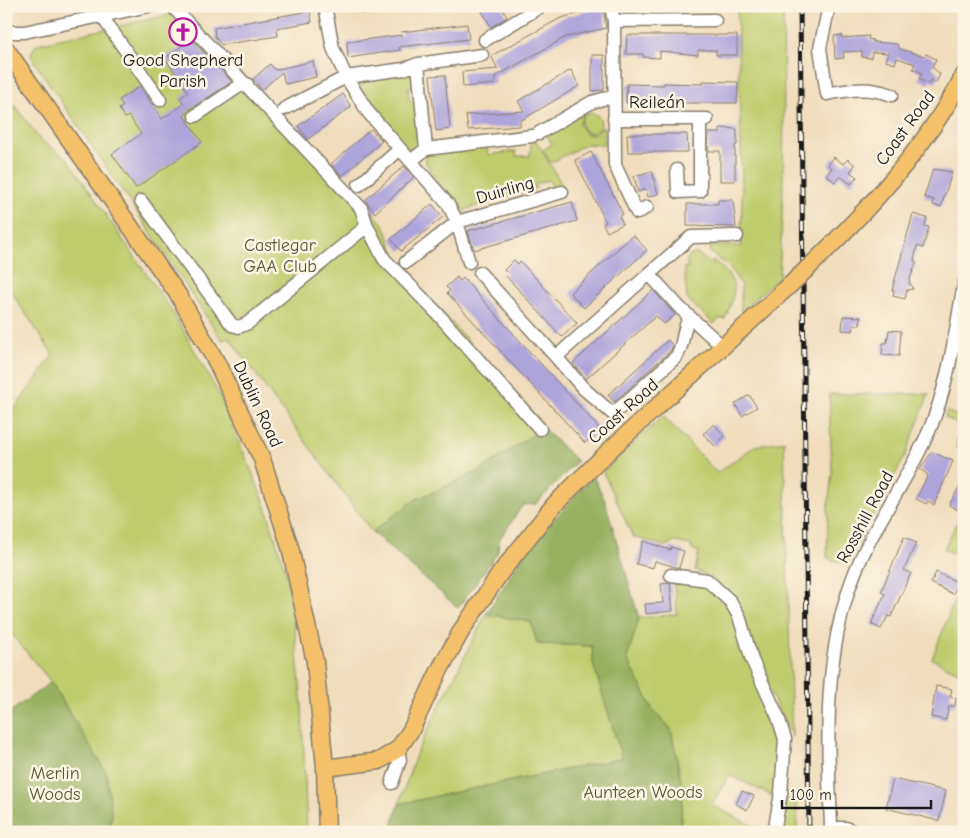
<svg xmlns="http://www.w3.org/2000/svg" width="970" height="838" viewBox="0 0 970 838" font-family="'Comic Neue',sans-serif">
<rect width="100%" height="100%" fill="#fcf5e5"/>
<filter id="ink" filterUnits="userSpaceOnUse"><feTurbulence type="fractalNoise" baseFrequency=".02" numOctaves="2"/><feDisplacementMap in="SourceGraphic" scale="10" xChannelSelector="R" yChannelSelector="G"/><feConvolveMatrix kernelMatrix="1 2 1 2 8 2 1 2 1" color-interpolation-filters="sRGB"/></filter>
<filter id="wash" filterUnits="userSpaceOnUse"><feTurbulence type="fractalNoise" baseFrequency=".0096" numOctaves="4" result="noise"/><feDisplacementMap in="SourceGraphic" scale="20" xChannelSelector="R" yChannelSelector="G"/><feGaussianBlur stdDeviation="1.12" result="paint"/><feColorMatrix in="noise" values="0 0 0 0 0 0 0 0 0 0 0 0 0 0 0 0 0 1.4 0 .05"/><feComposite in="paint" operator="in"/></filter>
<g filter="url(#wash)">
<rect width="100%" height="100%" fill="#efddbb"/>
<path fill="#bfcc6e" stroke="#6e7445" d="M737,6H783C784,96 785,187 779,277L741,312V285L729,267L710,252L711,246H741L742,191Z
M183,12L384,225L399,265L537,417L543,428L478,472L415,500L372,532L229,338L222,340L151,233L35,63L31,54L35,46L41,43Z
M409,73L413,76L416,87L408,88L409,100L417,102L421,146L414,150C396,145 370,105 359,89L365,79Z
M6,93L40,140L67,158L174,314L220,396L264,501L288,579L295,632L302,706L307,832H108L112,816L72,718L51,682L10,632L6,562V421L53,355L6,284Z
M581,113L583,115L579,125L586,134H596L604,126V145L586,144L551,163L543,150L552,144L546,134Z
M581 123a10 10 0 1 1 20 0a10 10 0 1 1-20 0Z
M535,139L564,188L554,191L549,180L535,184L536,188L464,210L466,217H461L424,160L431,152L487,147L488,155L516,151V156H530L531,141Z
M696,253L712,264L713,260C740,281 737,290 725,319H719L714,324L687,299L684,267H689L686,262L689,256Z
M829,394H929L905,456L847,564L827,558L828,508L832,472Z
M947,411L964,419V452L956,448L959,425L945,417Z
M663,416L717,473L755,446L784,441L792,737L757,665L742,620L708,576L695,570L699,552L691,549V545L675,542L665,546L633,537L603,472Z
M964,508V559L944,549Z
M964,574V675L932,659Z
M674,584C703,584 712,588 730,610L782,731L777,798L729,775L712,805L764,832H680L683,791L671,729L652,708L627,658L639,618L677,614Z
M486,614L531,622L537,644L592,646L593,663L622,758L399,804L418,749Z
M785,799L797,804V832H776Z"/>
<path fill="#97b061" stroke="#5a663e" d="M543,428L577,461L536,504L523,505L499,540L498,552L458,608L372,532L415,500L478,472Z
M593,476L605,501L639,618L627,658L652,708L671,729L683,791L680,832H390L399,804L622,758L593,663L592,646L537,644L531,622L486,614L526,551Z
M51,682L106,772L112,816L108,832H6V715Z"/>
<g id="blocks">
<path fill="#aea4dc" d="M361,6H384V11L362,14Z
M479,6H501L507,17L491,27Z
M603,7L606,28L566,37L495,77V84L463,87L462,72L498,69L491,56L561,18Z
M310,11L312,22L277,28L278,36L221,45L215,37L214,28Z
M467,24L469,39L399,47L400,50L348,58L347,42L402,35L401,32Z
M184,31L232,82L190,109L184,116L202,142L136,188L112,154L141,134L129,116L125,118L119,109L123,106L119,100L140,86L162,119L184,104L180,98L188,92L165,58L189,41L181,36Z
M627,35H737V55H716V50H698V55L660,51V58L643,57V54H626Z
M842,35V38L869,36L868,39L873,40V42L897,44L900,49L924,56L926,54L936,59L932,67L940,74L936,83L930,80L929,84L919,79L922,73L913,69L915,64L897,58L895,64L886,61L889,53L872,52L871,58L862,57V51L843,52L844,58L835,59L834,36Z
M592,55H604V90L592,91Z
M313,61L316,77L285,84L282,72L262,90L253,79L270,64L275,70Z
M571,70L579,86L520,121V126L468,130L466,115L524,111L518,101Z
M445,75L450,129L436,131L430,76Z
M703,81L738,82L737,103H626L627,84L664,85V83L703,84Z
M343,94L351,107L308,139L298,126Z
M720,128L737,129V145H735V181H720V151H708L709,133H720Z
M371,129L382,141L342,176L331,164Z
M627,134H687L688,152H628Z
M591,152L623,214L619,216L623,224L607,232L603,224L606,222L575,160Z
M834,157L843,164L848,159L855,165L850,172L857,177L851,184L840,176L835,182L826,175L832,168L828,165Z
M404,166L414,177L375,213L365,200Z
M933,169L952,172L941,207L933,205L934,200L924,197Z
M652,171L658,194L648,197L646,189L638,192L634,176Z
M718,200H733L736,227L687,226V204H718Z
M572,202L577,221L474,250L468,231Z
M432,204L443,217L401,251L391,239Z
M913,214L927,218L925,226L929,227L923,248L917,246L914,260L916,263L909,282L913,289L907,290L905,299L893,296L894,290H892Z
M633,235L647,250L584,308L570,293Z
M514,260L518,264L520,261L577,323L562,337L505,275L507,273L504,270Z
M457,277L460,281L463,278L471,287L600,429L585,443L447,293L450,290L446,287Z
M653,290L675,315L664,324L656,316L586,379L573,363Z
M843,316L861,317L860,325H854L853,331L842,330Z
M889,330L901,331L899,356L882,355L883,343H887Z
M668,340L673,346L670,351L614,402L608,395Z
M749,395L757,407L742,416L735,404Z
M714,424L725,436L715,446L703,434Z
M932,452L953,461L934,505L928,501L926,504L916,499L928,475L920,469Z
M964,479V504L960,511L949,505Z
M904,537L916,543L904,570L911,573L891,617L888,616L881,629L871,624L885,594L881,592Z
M643,541L670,550L671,547L684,551L679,568L655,561L653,568L636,564Z
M936,572L959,583L953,594L931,583Z
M670,583L673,611L646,614L645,604L663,603L661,584Z
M936,686L952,689L950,697L956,698L955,706H949L946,720L931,717Z
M893,779L946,791L939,821L886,808Z
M742,791L754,796L747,810L736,804Z"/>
</g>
</g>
<g filter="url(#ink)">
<use href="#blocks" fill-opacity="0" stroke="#867c6c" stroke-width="1"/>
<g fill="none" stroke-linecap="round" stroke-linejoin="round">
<g stroke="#867c6c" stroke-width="15">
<path id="minor" d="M325,6L333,48L346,77L368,112L448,204L457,222L469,262
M611,6L614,21L615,165L637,213L647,207
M829,6L820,48L827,94C851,89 869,87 892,95
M101,15L160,100
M614,21L715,20
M6,32H24L149,6
M485,40L541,6
M418,64L426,149
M284,109L346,77L404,69L418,64L482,55
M195,116L238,87L247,84
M614,119H707
M539,133L592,102L614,96
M412,160L426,149L532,136
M677,170L678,192L700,191V120
M359,185L400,149
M141,201L232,325L239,327L248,323L367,226L361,208L172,6
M367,226L384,259L437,313L540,429
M406,262L457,222L562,192
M480,273L556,357
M649,274L556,357L584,389L613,414L676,357C685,345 681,330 690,317
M722,346L680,308L649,274L691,237L737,236
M671,575L707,580L730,601L739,616L752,660L778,717L785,739L781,793L774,832
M392,783L400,760L398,749
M831,828H846L855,832
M831,832C831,812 829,791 829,771C827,711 829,651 848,592C866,534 905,486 929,431C949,384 955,333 964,284"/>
</g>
<g stroke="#867c6c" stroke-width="19">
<path id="major" d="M6,49L179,296L217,363L262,459L290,547L315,662L325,768L327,832
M810,266C869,209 925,149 964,75
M325,768L379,761L398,749L411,730L439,671L463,628L501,572L554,505L613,447L789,286"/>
</g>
<use href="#minor" stroke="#fff" stroke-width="12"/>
<use href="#major" stroke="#f4c16b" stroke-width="16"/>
<g stroke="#1c1c1c" stroke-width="5">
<path id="rail" d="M800,6L809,832"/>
</g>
<use href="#rail" stroke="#fcf5e5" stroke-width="3" stroke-dasharray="9" stroke-linecap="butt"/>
<g stroke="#867c6c" stroke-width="19" stroke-linecap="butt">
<path id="major-bridge" d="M789,286L810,266"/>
</g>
<use href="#major-bridge" stroke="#f4c16b" stroke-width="16"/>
</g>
</g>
<defs>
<g id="church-ring" transform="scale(1.4375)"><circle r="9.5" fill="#fcf5e5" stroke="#b5179e" stroke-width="1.5"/><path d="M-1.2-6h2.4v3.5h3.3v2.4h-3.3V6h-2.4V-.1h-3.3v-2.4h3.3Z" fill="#b5179e"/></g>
</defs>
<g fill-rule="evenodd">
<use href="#church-ring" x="183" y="32"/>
</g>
<g text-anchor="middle" stroke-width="5" stroke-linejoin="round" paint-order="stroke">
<g font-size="18" fill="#1c1c1c" stroke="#fcf5e5">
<text x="183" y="66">Good Shepherd<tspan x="183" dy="21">Parish</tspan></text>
</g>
<g font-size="18" fill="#1c1c1c" stroke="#fcf5e5">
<text x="657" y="108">Reileán</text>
<text transform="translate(905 128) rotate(-54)" y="6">Coast Road</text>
<text transform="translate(505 190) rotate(-16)" y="6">Duirling</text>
<text transform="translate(258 404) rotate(65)" y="6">Dublin Road</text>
<text transform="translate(623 411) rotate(-42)" y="6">Coast Road</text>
<text transform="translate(865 517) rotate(-62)" y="6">Rosshill Road</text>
</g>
<g font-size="18" fill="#555a39" stroke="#fcf5e5">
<text x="280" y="251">Castlegar<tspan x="280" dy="21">GAA Club</tspan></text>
<text x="55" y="779">Merlin<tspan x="55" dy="21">Woods</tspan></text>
<text x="643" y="798">Aunteen Woods</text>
</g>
</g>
<rect width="970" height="838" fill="none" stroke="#fcf5e5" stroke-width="25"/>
<path d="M782 800v8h149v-8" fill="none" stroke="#1c1c1c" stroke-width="2.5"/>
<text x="790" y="800" font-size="15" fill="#1c1c1c" stroke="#fcf5e5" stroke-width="4" paint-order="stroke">100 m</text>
</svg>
